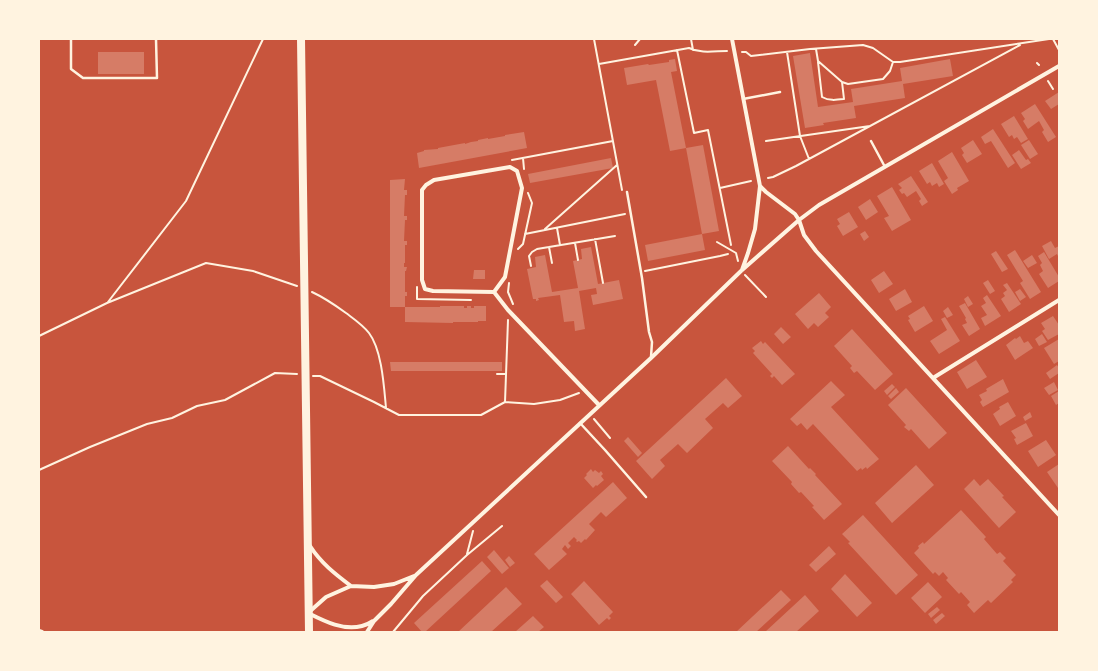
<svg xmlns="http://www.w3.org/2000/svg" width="1098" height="671" viewBox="0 0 1098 671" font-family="'Public Sans',sans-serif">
<rect width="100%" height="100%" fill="#c8553d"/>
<path fill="#d67c66" d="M98,52H144V74H98Z
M810,53L818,107L853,102L851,89L902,81L900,68L950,59L953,76L903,84L905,98L854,106L856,118L823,123L824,125L805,128L793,56Z
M675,59L677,71L671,72L686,148L670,151L656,80L627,85L624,68L648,64L649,65L669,62V60Z
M1059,92V104L1051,109L1045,101Z
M1035,104L1056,137L1048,142L1042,132L1044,130L1039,121L1028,129L1023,121L1025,119L1021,113Z
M1014,116L1028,139L1021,143L1017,137L1014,139L1012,135L1009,137L1001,124Z
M993,129L1015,163L1008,168L991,141L985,144L981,137Z
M524,132L527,148L419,168L417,153L424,151V150L438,149V148L465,143V144L471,142L478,141V140L488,138V139L505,136V135Z
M973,140L982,154L967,163L962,155L964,153L961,148Z
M1029,140L1038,154L1030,159L1021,145Z
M703,145L719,231L702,234L686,148Z
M1019,150L1026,160L1028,159L1031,163L1021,169L1012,155Z
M952,152L969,181L957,188L958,190L952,194L944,181L948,178L938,161Z
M611,158L613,168L530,183L528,174Z
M932,163L944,184L939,187L937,183L932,186L930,182L927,184L919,171Z
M911,176L928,202L922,206L919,201L921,199L916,191L907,197L904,193L902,194L899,190L902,188L898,184Z
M405,179L404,190H407V195H405L404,216H407V220H405L404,241H407V245H405V263H404V267H407L406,271H405V292H407V296H405V307H440V306H464V308H467V306H471V308H474V306H486V321H478V322H453V323L405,322V307H390V180Z
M892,187L911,220L892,231L884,218L889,216L877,196Z
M870,199L878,212L866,220L858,207Z
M849,212L858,227L843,236L837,226L840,224L837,219Z
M865,231L869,237L864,241L860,234Z
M702,234L705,250L648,261L645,245Z
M1051,241L1055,248L1059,246V258L1057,254L1049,259L1042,246Z
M591,247L598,284L619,280L623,299L593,305L591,295L597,294L596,288L579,291L585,329L575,331L574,321L564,322L560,295L538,298L539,300L536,301V299H533L527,269L536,267L535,257L545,255L552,292L578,288L573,261L582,259L581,249Z
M1015,250L1041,292L1030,299L1020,283L1023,281L1007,255Z
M996,251L1008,269L1002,272L991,254Z
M1044,252L1059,277V281L1048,288L1039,274L1043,271L1040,265L1042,263L1038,256Z
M1032,255L1037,263L1028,268L1023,261Z
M474,270H485V279H473Z
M884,271L893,284L879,293L871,280Z
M988,280L995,291L990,294L983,283Z
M1007,283L1021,304L1009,312L1001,299L1005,296L1003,293L1007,290L1003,285Z
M905,289L912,302L896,311L889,299Z
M1020,289L1026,297L1020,301L1015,292Z
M819,293L831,307L825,313L829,317L818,327L814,323L808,329L795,314Z
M987,295L1001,316L985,326L981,318L987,315L981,306L986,303L983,298Z
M968,296L973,304L968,307L964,299Z
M965,303L980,329L969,336L962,325L967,323L965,319L966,318L959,306Z
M924,306L933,321L915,332L908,320L910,319L908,316Z
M948,307L953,315L947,318L943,311Z
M1053,316L1059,325V334L1048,340L1042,331L1045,329L1041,323Z
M945,317L960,341L939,354L930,341L947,330L941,319Z
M781,327L791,337L783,344L774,334Z
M852,329L893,374L875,390L857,371L854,373L850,368L852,366L834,346Z
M1042,334L1047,342L1039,346L1035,339Z
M1020,336L1024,343L1028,341L1033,348L1015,360L1006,345L1015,338L1016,339Z
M1059,339V361L1054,364L1044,348Z
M761,341L763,344L765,342L795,374L782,385L774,376L772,378L770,376L772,374L753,353L755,351L752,348Z
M976,360L987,377L967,389L957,372Z
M390,362H502V371H391Z
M1057,365L1059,368V373L1050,379L1046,373Z
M726,378L742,396L728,408L723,403L705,419L713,428L687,453L678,444L660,460L665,466L652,479L636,461Z
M1003,379L1009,392L983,407L980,402L982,400L979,395L987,391L986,389Z
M831,381L845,395L831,407L879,459L867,469L866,467L862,470L861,468L857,471L813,424L807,430L801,423L797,426L790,419Z
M1054,382L1058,390L1049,395L1044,388Z
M892,384L895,387L887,395L884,391Z
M896,388L899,392L891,399L888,396Z
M906,388L947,433L929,449L911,429L909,431L904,427L906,425L888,405Z
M1059,391V403L1056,405L1051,396Z
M1008,402L1016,416L1000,426L993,414L1000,409L999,407Z
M1030,412L1032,417L1025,421L1023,417Z
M1026,423L1033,436L1017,445L1014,439L1016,438L1011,431Z
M628,437L642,453L638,457L624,441Z
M1046,440L1056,455L1038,467L1028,451Z
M788,446L809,469L810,468L816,474L815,475L842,504L824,520L812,507L814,506L801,492L799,493L791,484L792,482L772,461Z
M1059,464V487L1058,488L1047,472Z
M916,465L934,485L892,523L875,503Z
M591,469L593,472L595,470L599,473L601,471L603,474L601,476L604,480L597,486L596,485L593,488L584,478L587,475L586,474Z
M974,479L980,486L988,479L1004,496L1002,497L1016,512L999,528L964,489Z
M613,482L627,498L606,517L601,512L589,524L595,530L586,540L585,539L581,543L579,541L577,542L576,541L577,540L574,537L568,543L571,546L568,549L565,545L562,549L567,554L549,570L534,554Z
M961,510L986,537L984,539L997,554L1000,552L1006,558L1003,561L1016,575L1011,580L1013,582L991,603L988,600L974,613L967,605L970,602L961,592L959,594L946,580L948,578L943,572L939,576L935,572L933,574L914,553L919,548L918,546L923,542L924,544Z
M863,515L918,575L896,595L848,543L850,542L842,534Z
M829,546L836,554L816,572L809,565Z
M494,550L509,568L502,574L487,557Z
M509,556L515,563L510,567L505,560Z
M482,561L491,571L425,632H422L414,623Z
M845,574L872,603L857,617L831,589Z
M547,580L563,597L556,603L540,586Z
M584,581L613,612L609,616L611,618L609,620L607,618L599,625L571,594Z
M928,582L942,597L925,613L911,598Z
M506,587L522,604L491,632H458Z
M781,590L791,600L756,632H736Z
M805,595L819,611L796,632H765Z
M937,607L940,610L931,618L928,614Z
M942,613L945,616L936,624L933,620Z
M533,616L544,627L538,632H515Z"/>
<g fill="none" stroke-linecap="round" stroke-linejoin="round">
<path stroke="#fff3e0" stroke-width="2" d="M594,39L622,190
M691,39L693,50
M1053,39L1059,50
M635,45L640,39
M816,49L818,61L842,82L848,84L883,79L890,71L893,62
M677,50L694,133L708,130L731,245
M742,52H746L751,56L810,49L863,45L873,48L893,62H900L1049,39
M787,52L800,136L809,159
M818,62L822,97C829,101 836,100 844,99L842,82
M1037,63L1039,65
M599,64L689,48C701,54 715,51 727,51
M1048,81L1053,89
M766,141L870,126
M523,158L524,169
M512,160L613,141
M768,178L773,177L796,166L1020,45
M720,188L751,181
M557,228L560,245
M545,229L617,165
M525,234L625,214
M595,239L603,283
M717,242L736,253L738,261
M575,243L578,260
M549,247L552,263
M518,249L523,244L532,203L528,193
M531,266L529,256L532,252L537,249L615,236
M645,271L720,256L728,254
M745,275L766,297
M509,283L508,292L513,304
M417,287V299L471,300
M312,292C325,298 335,305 346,313C354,319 363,325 369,333C382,350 384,387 386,408
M108,302L186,201L263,39
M39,336L107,303L206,263L253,271L297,286
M497,374H506
M313,376H320L374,402L399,415H481L505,402L534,404L560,400L579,393
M505,402L508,320
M594,419L610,438
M39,470L90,447L147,424L172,418L197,406L225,400L275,373L297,374
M467,554L473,531
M393,632L423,596L467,555L502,526"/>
<path stroke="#fff3e0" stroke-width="2.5" d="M71,39V69L83,78H157L156,39
M743,99L780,92
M871,141L885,167
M627,192L642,278L649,332L652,342L651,357
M580,423L605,450L646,497"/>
<path stroke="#fff3e0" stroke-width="4" d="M732,39L760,186L755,229L748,253L742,270
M510,167L517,171L522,188L505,277L494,292L433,291L425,289L422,280V190L426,185L434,180Z
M760,186L766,192L795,214L799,220L804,235L816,251L1059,515
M494,292L508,310L599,405
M933,378L1059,300
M310,546C321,563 335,574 351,586
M373,621C370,623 366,625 362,626C343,631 324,621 308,613L326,597L351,586L374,587L394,584L414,576
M39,631L42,632
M367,632L374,621L391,604L416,575L651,358L741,271L799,220L819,205L1059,66"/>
<path stroke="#fff3e0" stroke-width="8" d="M301,39L309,632"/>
</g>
<rect width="1098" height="671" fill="none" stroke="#fff3e0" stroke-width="80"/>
</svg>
